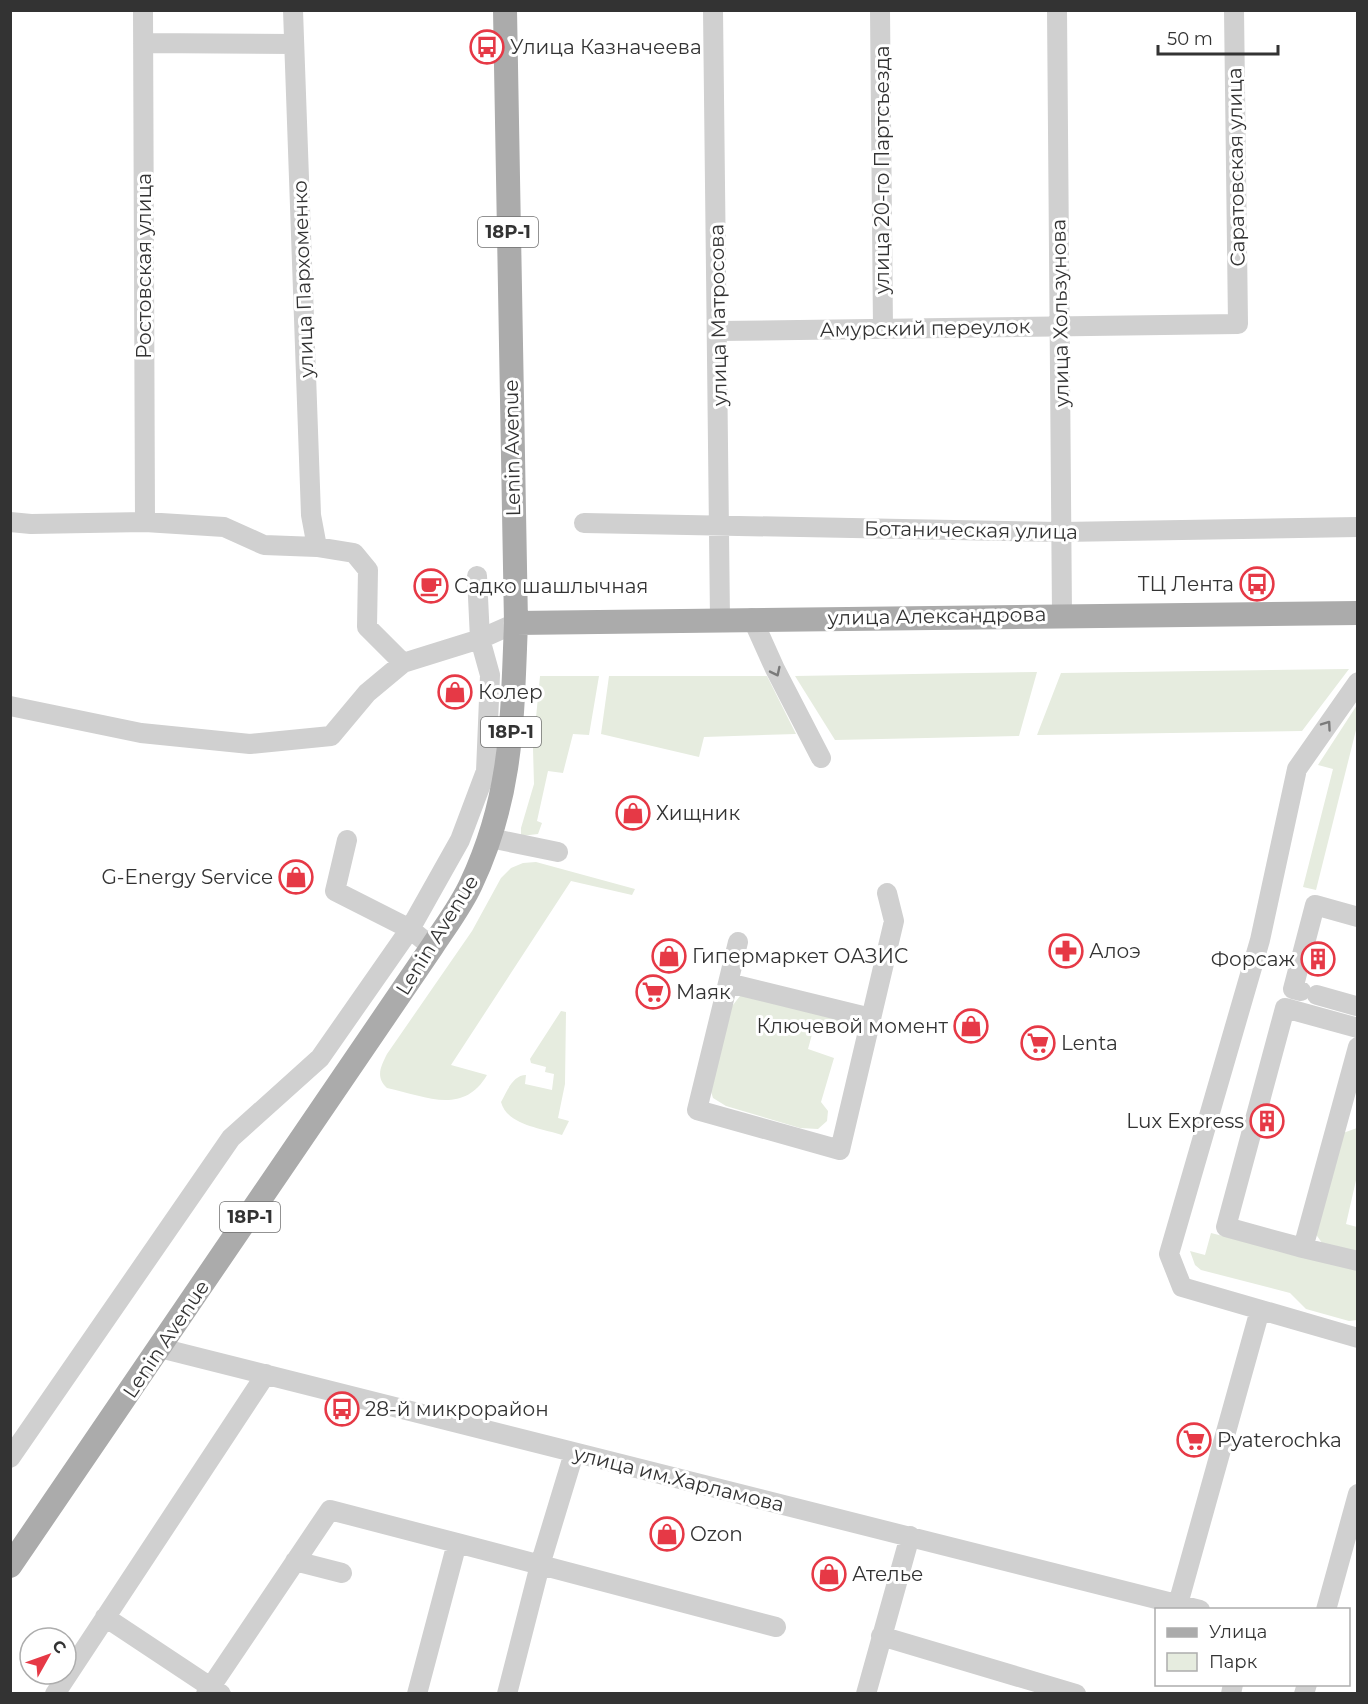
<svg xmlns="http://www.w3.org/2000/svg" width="1368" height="1704" viewBox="0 0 1368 1704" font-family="Montserrat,sans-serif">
<rect width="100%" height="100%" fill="#fff"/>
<path fill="#e6ecdf" d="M1349,669L1302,731L1037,735L1061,673Z
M1037,672L1019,736L835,740L795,676Z
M540,676H599L589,735L573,734L563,773L548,771L537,821L542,823L538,834L521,836V828L534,784L533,749Z
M609,676H767L796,734L704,737L699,757L601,734Z
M1357,705V726L1316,890L1303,887L1333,769L1318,765Z
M536,862L635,889L632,895L571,881L451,1065L487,1075C463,1116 425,1096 387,1088C375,1077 381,1066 387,1054L472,931L501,878L511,868L523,863Z
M758,995L851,1021L849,1030L839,1034L814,1027L808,1049L834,1058L821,1102L828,1111L827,1121L818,1129L800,1128L726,1106L713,1098L708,1082L729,1010L740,996Z
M561,1011L566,1012L565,1084L558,1118L569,1121L562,1135C541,1128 507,1125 501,1102C507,1091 513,1075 526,1075L525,1084L552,1090L554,1074L545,1072L546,1067L531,1063L530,1059Z
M1357,1128V1176L1346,1224L1357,1227V1254L1322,1243L1315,1233L1343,1133Z
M1211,1233L1357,1270V1320L1349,1321L1306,1309L1290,1293L1201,1270L1195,1265L1190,1251L1205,1255Z"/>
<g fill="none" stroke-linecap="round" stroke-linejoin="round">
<path stroke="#d0d0d0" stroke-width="20" d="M143,10L145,522
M293,10L311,515L317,547
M713,10L720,619
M880,10L883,329
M1057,10L1062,615
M143,43L293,44
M719,331L1238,324L1234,10
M10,522L31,524L145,522L224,527L264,545L317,547L354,553L368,570L367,627L403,663
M584,523L1062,532L1358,527
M752,618L775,669L821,758
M1358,682L1297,769L1260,940L1169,1254L1182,1287L1358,1338
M10,706L141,733L250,744L331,736L367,693L403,663L480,639L516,623
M490,838L558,852
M347,840L335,891L410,929L432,947
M738,942L697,1110L840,1150L894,921L887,893
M728,983L871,1018
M1301,991L1293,989L1315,905L1358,917
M1317,995L1356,1006
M1358,1028L1285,1008L1226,1227L1303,1248L1358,1047
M1303,1248L1358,1261
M160,1348L1200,1610
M10,1458L231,1138L320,1058L410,929L460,840L486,771L490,675L480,639L477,576
M295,1561L342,1573
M1178,1604L1260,1310
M1326,1610L1358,1494
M105,1617L221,1694
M881,1636L1076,1694
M55,1694L266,1374
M206,1694L330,1510L457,1543
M417,1694L457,1543L776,1627
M507,1694L540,1565L574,1453
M866,1694L910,1536
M1231,1694L1233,1684
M1304,1694L1307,1684"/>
<path stroke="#ababab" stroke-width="24" d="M516,623L1358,613
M10,1566L432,947C445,927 461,906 471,884C513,795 512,719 516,623L505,10"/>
</g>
<defs><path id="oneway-chevron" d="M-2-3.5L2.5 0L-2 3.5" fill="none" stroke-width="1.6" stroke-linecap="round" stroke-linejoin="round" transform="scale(1.5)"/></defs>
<g stroke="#7a7a7a">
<use href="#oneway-chevron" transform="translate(776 672) rotate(64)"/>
<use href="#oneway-chevron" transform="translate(1327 725) rotate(-55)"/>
</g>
<defs>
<g id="bus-ring" transform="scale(1.725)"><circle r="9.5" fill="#fff" stroke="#e63946" stroke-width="1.5"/><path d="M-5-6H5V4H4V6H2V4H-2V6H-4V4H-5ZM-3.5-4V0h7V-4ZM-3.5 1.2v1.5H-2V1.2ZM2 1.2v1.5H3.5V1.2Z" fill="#e63946"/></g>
<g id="cafe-ring" transform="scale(1.725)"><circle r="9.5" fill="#fff" stroke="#e63946" stroke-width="1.5"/><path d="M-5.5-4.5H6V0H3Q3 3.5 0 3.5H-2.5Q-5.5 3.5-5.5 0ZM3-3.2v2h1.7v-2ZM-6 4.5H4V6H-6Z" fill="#e63946"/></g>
<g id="shop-ring" transform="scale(1.725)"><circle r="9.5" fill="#fff" stroke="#e63946" stroke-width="1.5"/><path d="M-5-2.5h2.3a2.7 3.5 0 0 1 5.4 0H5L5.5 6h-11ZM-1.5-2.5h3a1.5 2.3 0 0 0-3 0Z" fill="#e63946"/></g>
<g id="pharmacy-ring" transform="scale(1.725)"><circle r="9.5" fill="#fff" stroke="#e63946" stroke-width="1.5"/><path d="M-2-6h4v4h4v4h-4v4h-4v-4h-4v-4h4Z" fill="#e63946"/></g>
<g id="building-ring" transform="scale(1.725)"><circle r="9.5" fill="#fff" stroke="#e63946" stroke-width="1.5"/><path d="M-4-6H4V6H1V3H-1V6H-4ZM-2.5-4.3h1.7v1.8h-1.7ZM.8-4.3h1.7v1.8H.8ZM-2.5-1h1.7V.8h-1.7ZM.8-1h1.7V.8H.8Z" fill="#e63946"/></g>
<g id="supermarket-ring" transform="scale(1.725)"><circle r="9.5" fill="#fff" stroke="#e63946" stroke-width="1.5"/><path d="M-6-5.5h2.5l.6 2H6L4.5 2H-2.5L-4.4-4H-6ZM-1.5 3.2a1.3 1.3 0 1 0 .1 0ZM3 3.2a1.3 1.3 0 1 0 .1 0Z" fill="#e63946"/></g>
</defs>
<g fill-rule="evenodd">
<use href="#bus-ring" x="487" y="47"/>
<use href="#bus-ring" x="1257" y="584"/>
<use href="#cafe-ring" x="431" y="586"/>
<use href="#shop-ring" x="455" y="692"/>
<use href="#shop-ring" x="633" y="813"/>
<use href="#shop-ring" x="296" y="877"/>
<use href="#pharmacy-ring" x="1066" y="951"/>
<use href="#shop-ring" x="669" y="956"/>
<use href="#building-ring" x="1318" y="959"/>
<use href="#supermarket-ring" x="653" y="992"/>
<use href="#shop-ring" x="971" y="1026"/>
<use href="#supermarket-ring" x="1038" y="1043"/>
<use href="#building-ring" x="1267" y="1121"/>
<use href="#bus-ring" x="342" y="1409"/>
<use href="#supermarket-ring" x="1194" y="1440"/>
<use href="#shop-ring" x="667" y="1534"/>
<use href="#shop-ring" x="829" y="1574"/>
</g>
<g text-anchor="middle" stroke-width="6" stroke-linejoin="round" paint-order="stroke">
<g fill="#fff" stroke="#707070" stroke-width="1.5">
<rect x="478" y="217" width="60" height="30" rx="4.5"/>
<rect x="481" y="717" width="60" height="30" rx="4.5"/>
<rect x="220" y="1202" width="60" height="30" rx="4.5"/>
</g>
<g font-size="18" font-weight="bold" fill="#333">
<text x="508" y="238">18Р-1</text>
<text x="511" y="738">18Р-1</text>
<text x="250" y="1223">18Р-1</text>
</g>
<g font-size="20" fill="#333" stroke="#fff" text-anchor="start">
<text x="510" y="54">Улица Казначеева</text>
<text x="1234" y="591" text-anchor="end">ТЦ Лента</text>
<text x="454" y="593">Садко шашлычная</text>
<text x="478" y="699">Колер</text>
<text x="656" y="820">Хищник</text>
<text x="273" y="884" text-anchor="end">G-Energy Service</text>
<text x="1089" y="958">Алоэ</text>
<text x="692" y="963">Гипермаркет ОАЗИС</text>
<text x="1295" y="966" text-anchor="end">Форсаж</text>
<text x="676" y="999">Маяк</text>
<text x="948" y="1033" text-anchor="end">Ключевой момент</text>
<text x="1061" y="1050">Lenta</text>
<text x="1244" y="1128" text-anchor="end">Lux Express</text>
<text x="365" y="1416">28-й микрорайон</text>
<text x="1217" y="1447">Pyaterochka</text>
<text x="690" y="1541">Ozon</text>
<text x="852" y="1581">Ателье</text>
</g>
<g font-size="20" fill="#333" stroke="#fff">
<text transform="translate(1236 167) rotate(-91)" y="7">Саратовская улица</text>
<text transform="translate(882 170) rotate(-90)" y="7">улица 20-го Партсъезда</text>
<text transform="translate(144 266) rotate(-90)" y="7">Ростовская улица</text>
<text transform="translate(303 279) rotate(-92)" y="7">улица Пархоменко</text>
<text transform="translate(1060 313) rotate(-91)" y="7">улица Хользунова</text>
<text transform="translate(718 315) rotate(-91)" y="7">улица Матросова</text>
<text transform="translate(925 328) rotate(-1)" y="7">Амурский переулок</text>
<text transform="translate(512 448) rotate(-91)" y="7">Lenin Avenue</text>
<text transform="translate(971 530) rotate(1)" y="7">Ботаническая улица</text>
<text transform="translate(937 616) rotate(-1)" y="7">улица Александрова</text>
<text transform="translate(437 935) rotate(-58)" y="7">Lenin Avenue</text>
<text transform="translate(166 1339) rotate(-56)" y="7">Lenin Avenue</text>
<text transform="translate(679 1479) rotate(14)" y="7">улица им.Харламова</text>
</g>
</g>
<rect width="1368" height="1704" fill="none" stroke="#333333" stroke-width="24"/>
<rect x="1155" y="1608" width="195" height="78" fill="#ffffff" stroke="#adadad" stroke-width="1.5"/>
<rect x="1167" y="1628" width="30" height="9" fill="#ababab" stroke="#adadad" stroke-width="1.5"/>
<text x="1209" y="1638" font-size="18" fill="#333333">Улица</text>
<rect x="1167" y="1653" width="30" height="18" fill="#e6ecdf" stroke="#adadad" stroke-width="1.5"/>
<text x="1209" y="1668" font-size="18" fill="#333333">Парк</text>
<g transform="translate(48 1656) rotate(50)"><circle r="28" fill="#ffffff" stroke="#adadad" stroke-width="1.5"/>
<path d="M0-4.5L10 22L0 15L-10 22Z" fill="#e63946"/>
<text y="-9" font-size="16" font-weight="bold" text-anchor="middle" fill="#333333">С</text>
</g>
<path d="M1158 45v9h120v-9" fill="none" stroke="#333333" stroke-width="3"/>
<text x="1167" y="45" font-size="18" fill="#333333" stroke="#ffffff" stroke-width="4.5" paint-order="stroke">50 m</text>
</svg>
